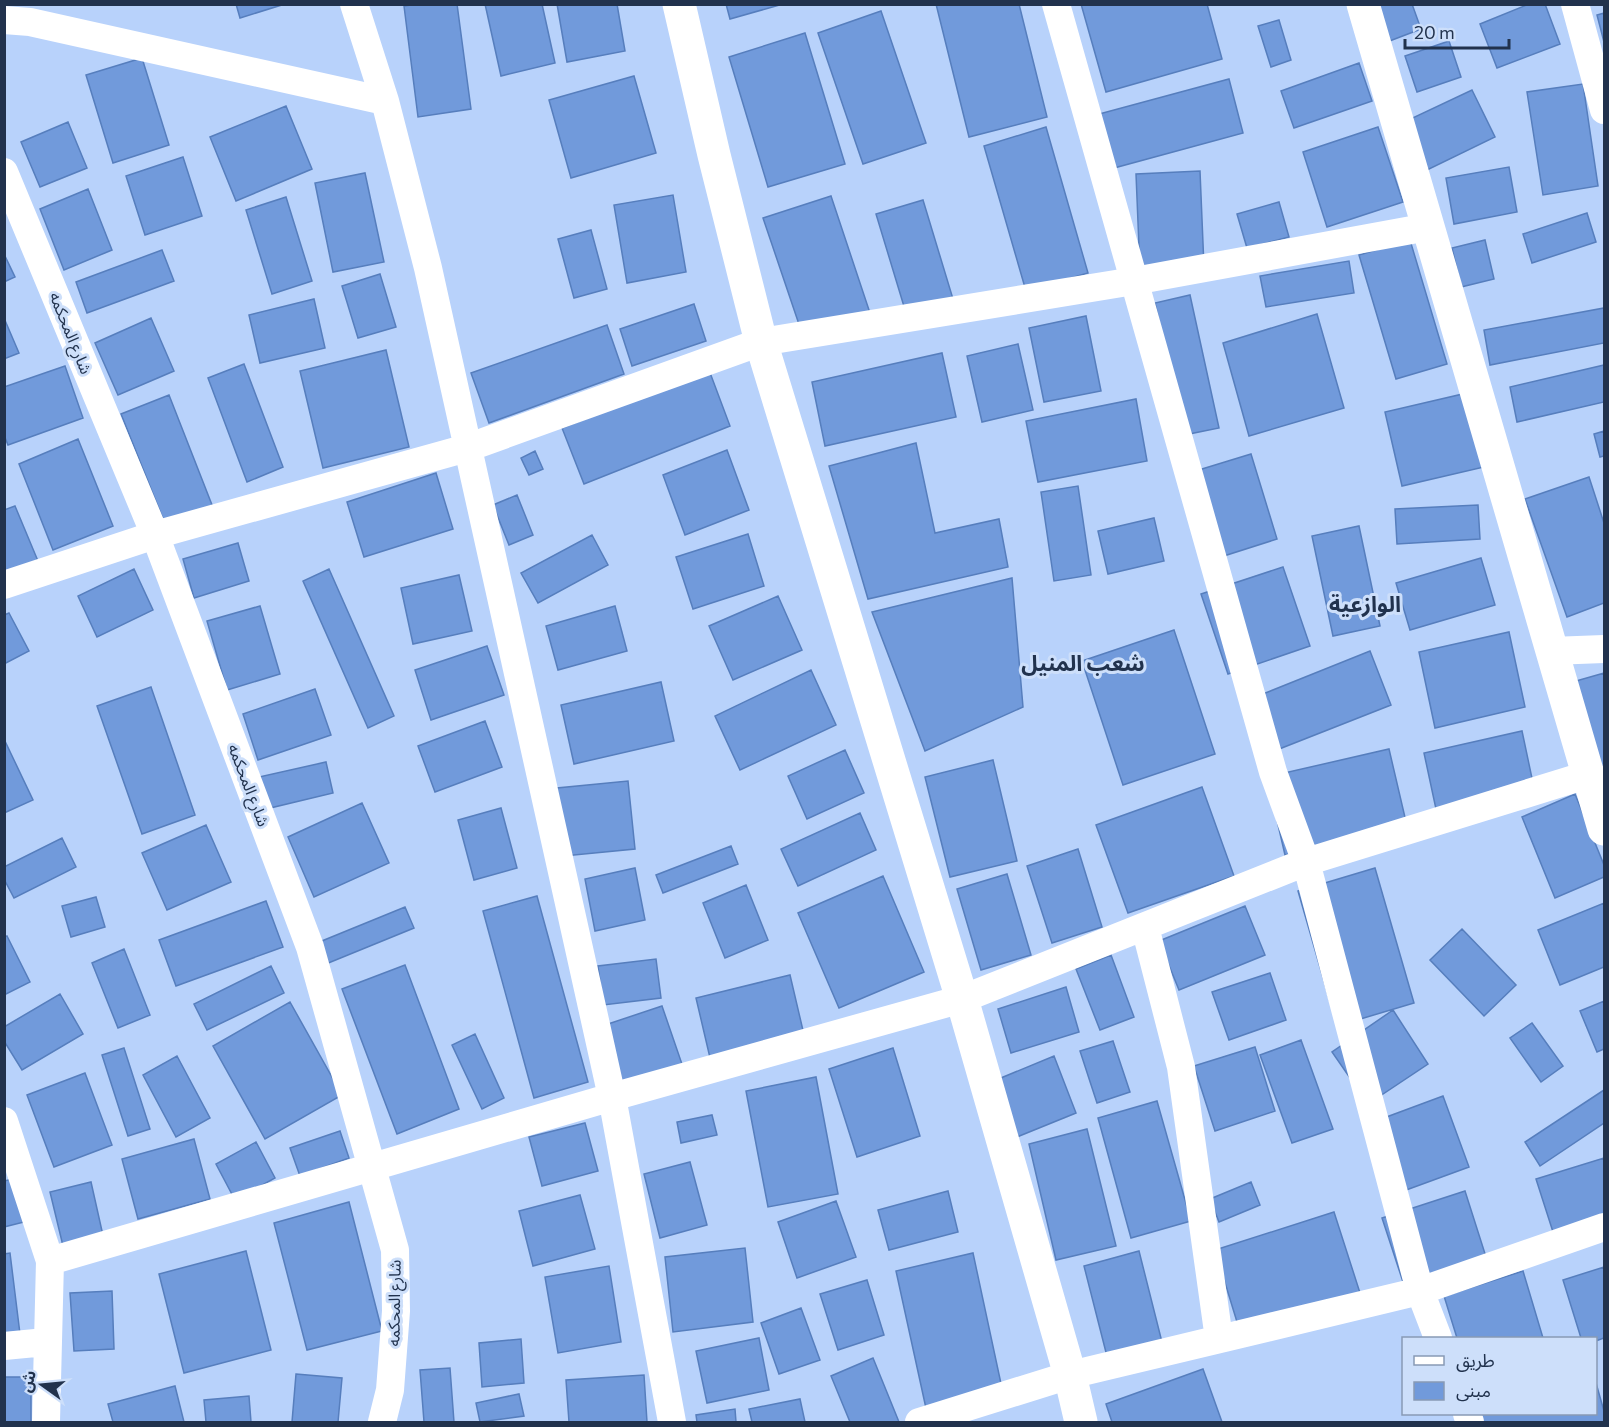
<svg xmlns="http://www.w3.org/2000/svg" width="1609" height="1427" viewBox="0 0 1609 1427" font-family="Commissioner,'Noto Sans Arabic',sans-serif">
<rect width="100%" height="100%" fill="#b8d2fb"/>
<path fill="#719adb" stroke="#567ebd" stroke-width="1.5" d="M236,4H285L240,18Z
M418,4H457L471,109L418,117L404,6Z
M485,4H542L555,63L501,76Z
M557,4H617L625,51L567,62Z
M726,4H783L730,19Z
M936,4H1019L1047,117L969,137Z
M1081,4H1207L1222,59L1106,92Z
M1373,4H1412L1421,29L1387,42Z
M1529,4H1545L1560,44L1497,68L1480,24Z
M881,11L926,143L863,164L818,33Z
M1604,13V42L1597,15Z
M1279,20L1291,60L1271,67L1258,26Z
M805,33L845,164L768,187L729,57Z
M1449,41L1461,77L1417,92L1405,56Z
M142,58L169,145L113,163L86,75Z
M1359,63L1372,101L1294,128L1281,91Z
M634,76L656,153L571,178L549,100Z
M1229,79L1243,133L1103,171L1088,117Z
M1583,84L1598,186L1543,195L1527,92Z
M1472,90L1495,137L1427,170L1404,122Z
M286,106L312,169L236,201L210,137Z
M68,122L87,168L40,187L21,142Z
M1046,127L1088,273L1026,291L984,146Z
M1378,127L1403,202L1327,227L1303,152Z
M183,157L202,216L145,235L126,176Z
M1509,167L1517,212L1454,224L1446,178Z
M1200,171L1204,267L1140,271L1136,174Z
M365,173L384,262L333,272L315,183Z
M88,189L112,250L64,270L40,209Z
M673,195L686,272L627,283L614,205Z
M831,196L872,319L805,342L763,218Z
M286,197L312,281L272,294L246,210Z
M923,200L953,299L906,313L876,214Z
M1279,202L1289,237L1247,248L1237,214Z
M1587,213L1596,242L1532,263L1523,234Z
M591,230L607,289L574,298L558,239Z
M1410,240L1447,364L1396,379L1359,255Z
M1485,240L1494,279L1461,287L1452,248Z
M162,250L174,281L87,313L76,282Z
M4,254L15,277L4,282Z
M1349,261L1354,293L1266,307L1260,276Z
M380,274L396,327L358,338L342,286Z
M1190,295L1219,428L1184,435L1155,303Z
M314,299L325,348L260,363L249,315Z
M694,304L706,341L632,366L620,329Z
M1604,308V343L1490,365L1484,330Z
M1317,314L1344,408L1249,436L1223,343Z
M1086,316L1101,391L1044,402L1029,328Z
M4,318L19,353L4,359Z
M151,318L174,371L118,395L95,343Z
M607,325L624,374L489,423L471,373Z
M1018,344L1033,410L982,422L967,356Z
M386,350L409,447L323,468L300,371Z
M942,353L956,417L825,446L812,382Z
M244,364L283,467L247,482L208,378Z
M1604,365V402L1517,422L1510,387Z
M65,366L83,418L8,445L4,435V387Z
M709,370L730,426L584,484L562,428Z
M1467,393L1484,467L1402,486L1385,412Z
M169,395L214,510L167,529L121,414Z
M1136,399L1147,461L1038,482L1026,421Z
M1604,431V456L1600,457L1594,434Z
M78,439L113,526L53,550L19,464Z
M916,443L935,533L999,519L1008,567L868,599L829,466Z
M727,450L749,510L685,535L663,475Z
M535,451L543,469L529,475L521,458Z
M1251,454L1277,539L1205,562L1179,476Z
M436,473L453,529L364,557L347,502Z
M1589,477L1604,523V603L1567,617L1525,499Z
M1078,486L1091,575L1054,581L1041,492Z
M517,495L533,535L509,545L493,505Z
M1478,505L1480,539L1397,544L1395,509Z
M15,506L38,561L4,574V510Z
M1154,518L1164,561L1108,574L1098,531Z
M1359,526L1380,626L1333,636L1312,536Z
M748,534L764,586L693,609L676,557Z
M592,535L608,565L538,603L521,573Z
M238,543L249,581L194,598L183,559Z
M1481,558L1495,605L1410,630L1396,583Z
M1283,567L1310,646L1228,674L1201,594Z
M134,569L153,610L97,637L78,596Z
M329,569L394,716L368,728L303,581Z
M459,575L472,631L413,644L401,588Z
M1012,578L1023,707L925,751L872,612Z
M778,596L802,650L733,680L709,626Z
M260,606L280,674L227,690L207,621Z
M615,606L627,651L558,670L546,626Z
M9,613L29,651L4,664V615Z
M1174,630L1215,754L1123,785L1082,661Z
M1509,632L1525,707L1435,728L1419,652Z
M487,646L504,695L431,720L415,670Z
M1370,651L1391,705L1269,753L1248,700Z
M811,670L836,725L740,770L715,716Z
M1604,673V770L1585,775L1562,685Z
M661,682L674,741L574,764L561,705Z
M151,687L195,815L142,834L97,706Z
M315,689L331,735L258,760L243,714Z
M485,721L502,767L435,792L418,746Z
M1522,731L1537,802L1439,823L1424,753Z
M4,739L33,800L4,813Z
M1389,749L1407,826L1285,855L1267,777Z
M845,750L864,793L807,819L788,776Z
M993,760L1017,861L950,877L925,777Z
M326,762L333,793L266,809L259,777Z
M628,781L635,849L564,856L557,788Z
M1202,787L1234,876L1128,913L1096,825Z
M1575,794L1604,865V877L1555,898L1522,817Z
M362,803L389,863L314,897L288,837Z
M501,808L517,868L474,880L458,820Z
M860,813L876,850L798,886L781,849Z
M206,825L231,882L167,910L142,853Z
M62,838L76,867L14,898L4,879V867Z
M731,846L738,864L663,893L656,875Z
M1078,849L1102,927L1052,943L1027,866Z
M635,868L645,920L595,931L585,879Z
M1375,868L1414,1003L1337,1026L1298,891Z
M1007,874L1031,955L981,970L957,889Z
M883,876L924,972L839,1008L798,913Z
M746,885L768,940L725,958L703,903Z
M537,896L588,1082L534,1098L483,911Z
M96,897L105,927L71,937L62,906Z
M266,901L283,947L176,986L159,940Z
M1604,903V967L1560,985L1538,930Z
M1245,906L1265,955L1179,990L1159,941Z
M405,907L414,928L321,966L312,945Z
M1462,929L1516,985L1484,1016L1430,960Z
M7,936L30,982L4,995V937Z
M124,949L150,1015L118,1028L92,963Z
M1111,955L1134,1017L1100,1030L1076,969Z
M656,959L661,998L603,1005L598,966Z
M405,965L459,1109L397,1134L342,989Z
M271,966L284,993L207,1030L194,1004Z
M1270,973L1286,1020L1229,1040L1212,992Z
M790,975L805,1039L711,1062L696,998Z
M1066,987L1079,1032L1011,1053L998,1009Z
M60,994L83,1034L22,1070L4,1041V1027Z
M1604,1001V1049L1597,1052L1580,1011Z
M290,1002L342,1095L265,1139L213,1046Z
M662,1006L684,1070L624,1090L602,1026Z
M1393,1010L1428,1064L1368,1104L1332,1052Z
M1532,1023L1563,1066L1541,1082L1510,1038Z
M475,1034L504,1098L482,1109L452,1045Z
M1301,1040L1333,1129L1292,1143L1260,1055Z
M1113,1041L1130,1092L1097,1103L1080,1051Z
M1255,1047L1275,1111L1215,1131L1194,1066Z
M124,1048L150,1129L128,1136L102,1055Z
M893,1048L920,1136L857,1157L829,1069Z
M177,1056L210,1118L176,1137L143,1075Z
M1054,1056L1076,1113L1007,1141L984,1085Z
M85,1073L112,1145L54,1167L27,1095Z
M816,1077L838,1194L768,1207L746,1091Z
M1604,1090V1123L1540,1166L1525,1142Z
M1443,1096L1469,1167L1398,1193L1373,1122Z
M1157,1101L1191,1221L1131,1238L1098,1118Z
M712,1115L717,1135L681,1143L677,1122Z
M585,1123L598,1171L542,1186L529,1137Z
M1087,1129L1116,1246L1056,1260L1029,1144Z
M340,1131L349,1158L300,1176L290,1148Z
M194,1139L210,1199L138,1219L122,1159Z
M256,1142L275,1178L235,1200L216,1164Z
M1604,1158V1219L1554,1235L1536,1179Z
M690,1162L707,1225L660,1238L644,1174Z
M17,1178L28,1221L4,1227V1181Z
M91,1182L104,1240L64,1250L50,1192Z
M1251,1182L1260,1205L1219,1222L1210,1199Z
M948,1191L958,1232L889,1250L878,1210Z
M1465,1191L1487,1260L1405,1288L1382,1218Z
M580,1195L595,1249L533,1266L519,1211Z
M836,1201L856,1257L797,1278L778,1222Z
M349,1202L382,1331L307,1350L274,1223Z
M1334,1212L1361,1296L1241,1335L1215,1250Z
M745,1248L753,1322L673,1332L665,1257Z
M246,1251L271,1350L184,1373L159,1274Z
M1139,1251L1166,1358L1111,1372L1084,1266Z
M10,1253L21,1342L4,1344V1254Z
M973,1253L1006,1407L929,1422L896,1271Z
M609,1266L621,1342L558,1353L545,1277Z
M1604,1267V1338L1596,1341V1338H1581L1563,1280Z
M1523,1271L1543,1338H1457L1444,1296Z
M867,1280L884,1335L838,1350L820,1294Z
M112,1291L114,1349L74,1351L70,1293Z
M801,1308L820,1360L779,1374L761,1323Z
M759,1338L769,1390L707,1403L696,1351Z
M521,1339L524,1383L482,1387L479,1343Z
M873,1358L899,1422H850L831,1376Z
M450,1368L454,1422H424L420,1370Z
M1203,1369L1222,1422H1112L1106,1404Z
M296,1374L342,1378L338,1422H292Z
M644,1375L647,1422H569L566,1380Z
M4,1377H31V1422H4Z
M1596,1383L1604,1411V1422H1472L1469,1414H1596Z
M175,1386L184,1422H113L108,1404Z
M519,1394L524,1416L480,1422L476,1403Z
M249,1396L251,1422H206L204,1400Z
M800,1399L805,1422H752L749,1409Z
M735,1409L736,1422H697L696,1415Z"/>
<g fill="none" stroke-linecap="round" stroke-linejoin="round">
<path stroke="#fff" stroke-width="28" d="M354,4L385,101L428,268L612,1097L672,1422
M1056,4L1273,772L1306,862L1420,1291L1438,1338
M1575,4L1604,110
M4,20L30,22L385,101
M4,172L155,535L310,947L395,1250L396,1311L390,1390L382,1422
M4,585L155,535L467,448L761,342L1134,281L1428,227
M1551,651L1604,649
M1145,927L1181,1067L1219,1339
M4,1121L50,1261L46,1422
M50,1261L612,1097L962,999L1306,862L1587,775
M4,1346L46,1342
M1467,1414L1470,1422
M919,1422L1070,1375L1420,1291L1604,1227"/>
<path stroke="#fff" stroke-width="33" d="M1363,4L1604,829"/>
<path stroke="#fff" stroke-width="33" d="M679,4L714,155L761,342L962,999L1070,1375L1081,1422"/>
</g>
<g text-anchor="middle" stroke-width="6" stroke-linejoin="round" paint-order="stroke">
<g font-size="16" fill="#21324d" stroke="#cddffa">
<text transform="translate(71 333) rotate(68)" y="6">شارع المحكمه</text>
<text transform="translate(249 785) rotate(69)" y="6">شارع المحكمه</text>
<text transform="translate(394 1303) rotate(-89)" y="6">شارع المحكمه</text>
</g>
<g font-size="22" font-weight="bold" fill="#21324d" stroke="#cddffa">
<text x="1365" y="612">الوازعية</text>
<text x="1083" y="671">شعب المنيل</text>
</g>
</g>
<rect width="1609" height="1427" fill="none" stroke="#21324d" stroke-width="12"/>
<rect x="1402" y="1337" width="195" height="78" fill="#cddffa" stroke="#889ab5" stroke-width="1.5"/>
<rect x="1414" y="1356" width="30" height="9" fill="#ffffff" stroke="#889ab5" stroke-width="1.5"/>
<text x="1456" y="1367" font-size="18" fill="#21324d">طريق</text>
<rect x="1414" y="1382" width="30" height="18" fill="#719adb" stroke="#889ab5" stroke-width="1.5"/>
<text x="1456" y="1397" font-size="18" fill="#21324d">مبنى</text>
<g transform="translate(42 1385) rotate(285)" stroke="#cddffa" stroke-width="4.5" paint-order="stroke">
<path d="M0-4.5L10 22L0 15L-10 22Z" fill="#21324d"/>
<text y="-9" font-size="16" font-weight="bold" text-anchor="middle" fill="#21324d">ش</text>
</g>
<path d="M1405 39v9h104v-9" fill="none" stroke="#21324d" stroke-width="3"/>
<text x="1414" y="39" font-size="18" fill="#21324d" stroke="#cddffa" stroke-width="4.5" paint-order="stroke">20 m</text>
</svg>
